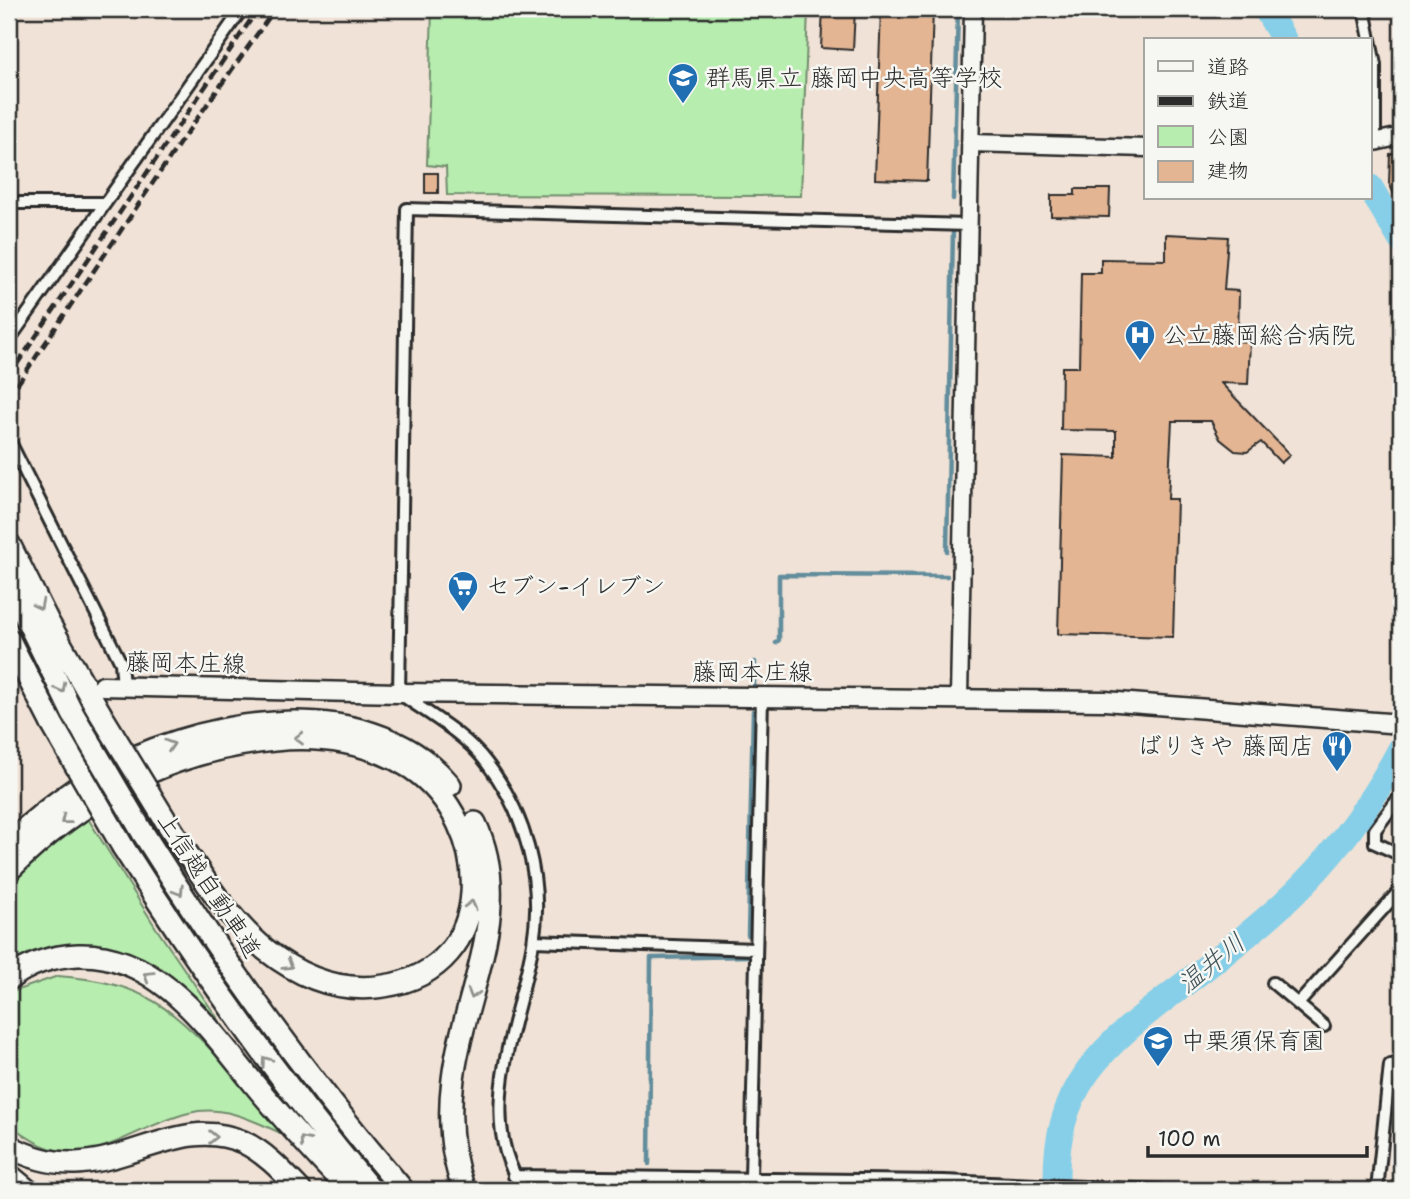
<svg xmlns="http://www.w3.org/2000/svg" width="1410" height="1199" viewBox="0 0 1410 1199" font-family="'Shantell Sans','Klee One',sans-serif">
<rect width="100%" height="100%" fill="#f0e2d6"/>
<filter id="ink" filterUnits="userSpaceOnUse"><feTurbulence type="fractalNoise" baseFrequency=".0143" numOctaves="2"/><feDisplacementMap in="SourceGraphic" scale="14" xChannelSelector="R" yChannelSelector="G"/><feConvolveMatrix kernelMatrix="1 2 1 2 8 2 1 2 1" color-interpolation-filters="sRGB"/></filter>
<g filter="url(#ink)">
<path fill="#b7edaf" stroke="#718c6d" stroke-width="2" d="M432,9H808L801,196L447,195L446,167L427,165Z
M87,817L156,928L242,1054L138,958L113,948L87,944L50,946L9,964V886L46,849Z
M58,976C88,978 120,983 146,997C192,1019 252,1097 287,1136C256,1122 224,1104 189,1113C120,1130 79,1186 9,1123V993Z"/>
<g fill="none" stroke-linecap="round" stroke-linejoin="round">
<path stroke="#628d9c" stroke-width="4.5" d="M953,199L958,9
M947,551L953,230
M776,643L779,640V575L947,576
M754,685L755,662
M748,935L753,711
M649,1164L651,958L748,956
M648,1190V1188"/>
<path stroke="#87cfe8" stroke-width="26" d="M1266,9L1284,40
M1370,187L1401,240
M1057,1190C1051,1087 1104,1045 1179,988C1215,961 1250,934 1283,904C1331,860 1371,805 1401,748"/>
</g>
<path fill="#e3b593" stroke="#2b2b2b" stroke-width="2" d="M823,9H855L853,50L821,48Z
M881,9H933L927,181L875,179Z
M1401,153V209L1389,183L1390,154Z
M425,173H438V193H425Z
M1075,189H1110L1109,217L1051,216V195H1075Z
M1166,234L1228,237L1224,290L1239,291L1238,341L1250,342L1248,384L1221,383L1290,455L1281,463L1261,442L1247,452L1235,451L1220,439L1211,421H1172L1168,499H1177L1173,637L1058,634L1063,455L1116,457V431L1061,430L1062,367H1079L1081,273H1101V259L1166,260Z"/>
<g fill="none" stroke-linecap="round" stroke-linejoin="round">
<path stroke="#c9bdb4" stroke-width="18" stroke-dasharray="18 9" stroke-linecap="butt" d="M9,685L96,686"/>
<g stroke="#2b2b2b" stroke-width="16">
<path id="street" d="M1364,9L1375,65V143
M9,203H105
M9,340L242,9
M9,440L121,663L123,686
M1401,795L1375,830V843L1401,855
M534,941L755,949
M1273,983L1324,1026
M1299,1003L1401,889
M514,1176L944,1181L1159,1190
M751,1178L762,698
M524,1190C472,1118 520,1020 533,943C544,880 525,812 486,762C464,733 428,714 399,693L407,209L968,225
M1377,1190L1390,1065L1401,1064"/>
</g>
<g stroke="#2b2b2b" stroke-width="21">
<path id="secondary" d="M970,143L1146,148
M1370,143L1401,136
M959,697L973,9"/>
</g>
<g stroke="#2b2b2b" stroke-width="23">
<path id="primary" d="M103,686L399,693L1105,701L1401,724"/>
</g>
<g stroke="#2b2b2b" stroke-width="26">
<path id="highway" d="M9,544L48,622L100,713
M9,583L73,714
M9,640L52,724
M143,833C222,959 307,1078 403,1190
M9,843C35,819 62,796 93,778C192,721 366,685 450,785
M123,847C199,967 279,1081 371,1190
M9,870C82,797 170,750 274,740C320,735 371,742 411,768C494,824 500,969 384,986C340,993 300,977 266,950C224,916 195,865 166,821
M9,979C30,963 52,956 78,955C161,952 213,1035 260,1091C289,1125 319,1159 350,1190
M9,1146C103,1199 166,1108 243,1142C266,1153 283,1172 300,1190
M9,1175L27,1190
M464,1190C451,1155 448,1117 453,1079C463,994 516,909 475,823"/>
</g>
<use href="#street" stroke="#f6f6f2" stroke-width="10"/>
<use href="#secondary" stroke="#f6f6f2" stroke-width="16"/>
<use href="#primary" stroke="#f6f6f2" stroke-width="18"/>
<use href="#highway" stroke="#f6f6f2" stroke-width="21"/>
<path stroke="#2b2b2b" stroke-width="4.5" stroke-dasharray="10 5" stroke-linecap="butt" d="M9,376L258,9
M9,397L179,144L275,9"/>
<g stroke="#2b2b2b" stroke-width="26" stroke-linecap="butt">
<path id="highway-bridge" d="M100,713L166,821
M73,714L143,833
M52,724L123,847"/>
</g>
<use href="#highway-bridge" stroke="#f6f6f2" stroke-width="21"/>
</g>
<defs><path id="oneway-chevron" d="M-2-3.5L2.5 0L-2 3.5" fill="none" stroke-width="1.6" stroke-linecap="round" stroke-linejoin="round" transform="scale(1.75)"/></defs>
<g stroke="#90908e">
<use href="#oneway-chevron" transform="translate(39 605) rotate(63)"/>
<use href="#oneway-chevron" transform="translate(61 688) rotate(63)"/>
<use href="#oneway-chevron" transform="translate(299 738) rotate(180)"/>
<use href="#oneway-chevron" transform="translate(170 745) rotate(-18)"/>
<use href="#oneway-chevron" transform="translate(65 820) rotate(142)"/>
<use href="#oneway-chevron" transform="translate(179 891) rotate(58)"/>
<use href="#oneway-chevron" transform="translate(471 905) rotate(-76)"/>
<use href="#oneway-chevron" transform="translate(288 965) rotate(32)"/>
<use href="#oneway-chevron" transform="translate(148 976) rotate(-148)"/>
<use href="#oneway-chevron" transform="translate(473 994) rotate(106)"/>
<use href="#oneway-chevron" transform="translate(266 1061) rotate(-126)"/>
<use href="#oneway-chevron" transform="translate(213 1137)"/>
<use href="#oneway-chevron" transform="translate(304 1141) rotate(-131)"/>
</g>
</g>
<defs>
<g id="school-pin" transform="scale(1.575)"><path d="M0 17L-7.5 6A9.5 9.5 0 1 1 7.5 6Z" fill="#1f6fb2" stroke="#f6f6f2"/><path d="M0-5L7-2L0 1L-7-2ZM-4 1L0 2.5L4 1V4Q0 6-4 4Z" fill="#fff"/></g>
<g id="hospital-pin" transform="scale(1.575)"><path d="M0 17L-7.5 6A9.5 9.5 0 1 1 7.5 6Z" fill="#1f6fb2" stroke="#f6f6f2"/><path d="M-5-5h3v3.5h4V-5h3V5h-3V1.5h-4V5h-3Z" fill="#fff"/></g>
<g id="supermarket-pin" transform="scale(1.575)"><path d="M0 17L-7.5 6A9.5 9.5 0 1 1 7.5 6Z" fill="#1f6fb2" stroke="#f6f6f2"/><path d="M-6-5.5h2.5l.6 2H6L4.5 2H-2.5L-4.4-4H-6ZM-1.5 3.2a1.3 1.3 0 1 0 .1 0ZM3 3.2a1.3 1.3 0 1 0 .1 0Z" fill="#fff"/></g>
<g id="restaurant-pin" transform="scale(1.575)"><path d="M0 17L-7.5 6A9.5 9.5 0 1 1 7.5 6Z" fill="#1f6fb2" stroke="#f6f6f2"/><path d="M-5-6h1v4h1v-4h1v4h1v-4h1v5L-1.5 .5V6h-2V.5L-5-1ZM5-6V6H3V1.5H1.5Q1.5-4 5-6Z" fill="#fff"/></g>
</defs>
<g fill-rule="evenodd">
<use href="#school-pin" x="683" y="78"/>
<use href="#hospital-pin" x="1140" y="335"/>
<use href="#supermarket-pin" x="463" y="586"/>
<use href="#restaurant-pin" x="1337" y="746"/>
<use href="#school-pin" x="1158" y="1041"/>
</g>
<g text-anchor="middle" stroke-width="5" stroke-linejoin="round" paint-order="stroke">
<g font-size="24" fill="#2b2b2b" stroke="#f6f6f2" text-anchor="start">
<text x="706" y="86">群馬県立 藤岡中央高等学校</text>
<text x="1163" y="343">公立藤岡総合病院</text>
<text x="486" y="594">セブン-イレブン</text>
<text x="1314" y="754" text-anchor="end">ばりきや 藤岡店</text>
<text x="1181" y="1049">中栗須保育園</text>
</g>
<g font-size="24" fill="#2b2b2b" stroke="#f6f6f2">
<text transform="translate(186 663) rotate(1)" y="8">藤岡本庄線</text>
<text x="752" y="680">藤岡本庄線</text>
<text transform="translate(209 885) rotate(57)" y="8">上信越自動車道</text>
</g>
<g font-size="26" font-style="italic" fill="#42545a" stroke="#f6f6f2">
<text transform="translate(1211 963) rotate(-39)" y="9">温井川</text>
</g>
</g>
<rect width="1410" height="1199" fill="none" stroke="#f6f6f2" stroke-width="35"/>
<rect x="18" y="18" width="1375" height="1164" fill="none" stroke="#2b2b2b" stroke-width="2.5" filter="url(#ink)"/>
<rect x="1144" y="38" width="228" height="161" fill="#f6f6f2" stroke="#a5a5a2" stroke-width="2"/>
<rect x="1158" y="61" width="35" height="10" fill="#f6f6f2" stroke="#a5a5a2" stroke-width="2"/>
<text x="1207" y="74" font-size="21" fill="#2b2b2b">道路</text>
<rect x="1158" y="96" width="35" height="10" fill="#2b2b2b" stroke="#a5a5a2" stroke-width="2"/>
<text x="1207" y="108" font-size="21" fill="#2b2b2b">鉄道</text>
<rect x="1158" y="126" width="35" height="21" fill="#b7edaf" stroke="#a5a5a2" stroke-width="2"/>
<text x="1207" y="144" font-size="21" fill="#2b2b2b">公園</text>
<rect x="1158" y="161" width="35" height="21" fill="#e3b593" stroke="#a5a5a2" stroke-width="2"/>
<text x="1207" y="178" font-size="21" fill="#2b2b2b">建物</text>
<path d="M1148 1146v10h219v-10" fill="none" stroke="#2b2b2b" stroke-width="3.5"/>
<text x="1158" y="1146" font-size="21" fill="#2b2b2b" stroke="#f6f6f2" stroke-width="5" paint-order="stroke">100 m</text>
</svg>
